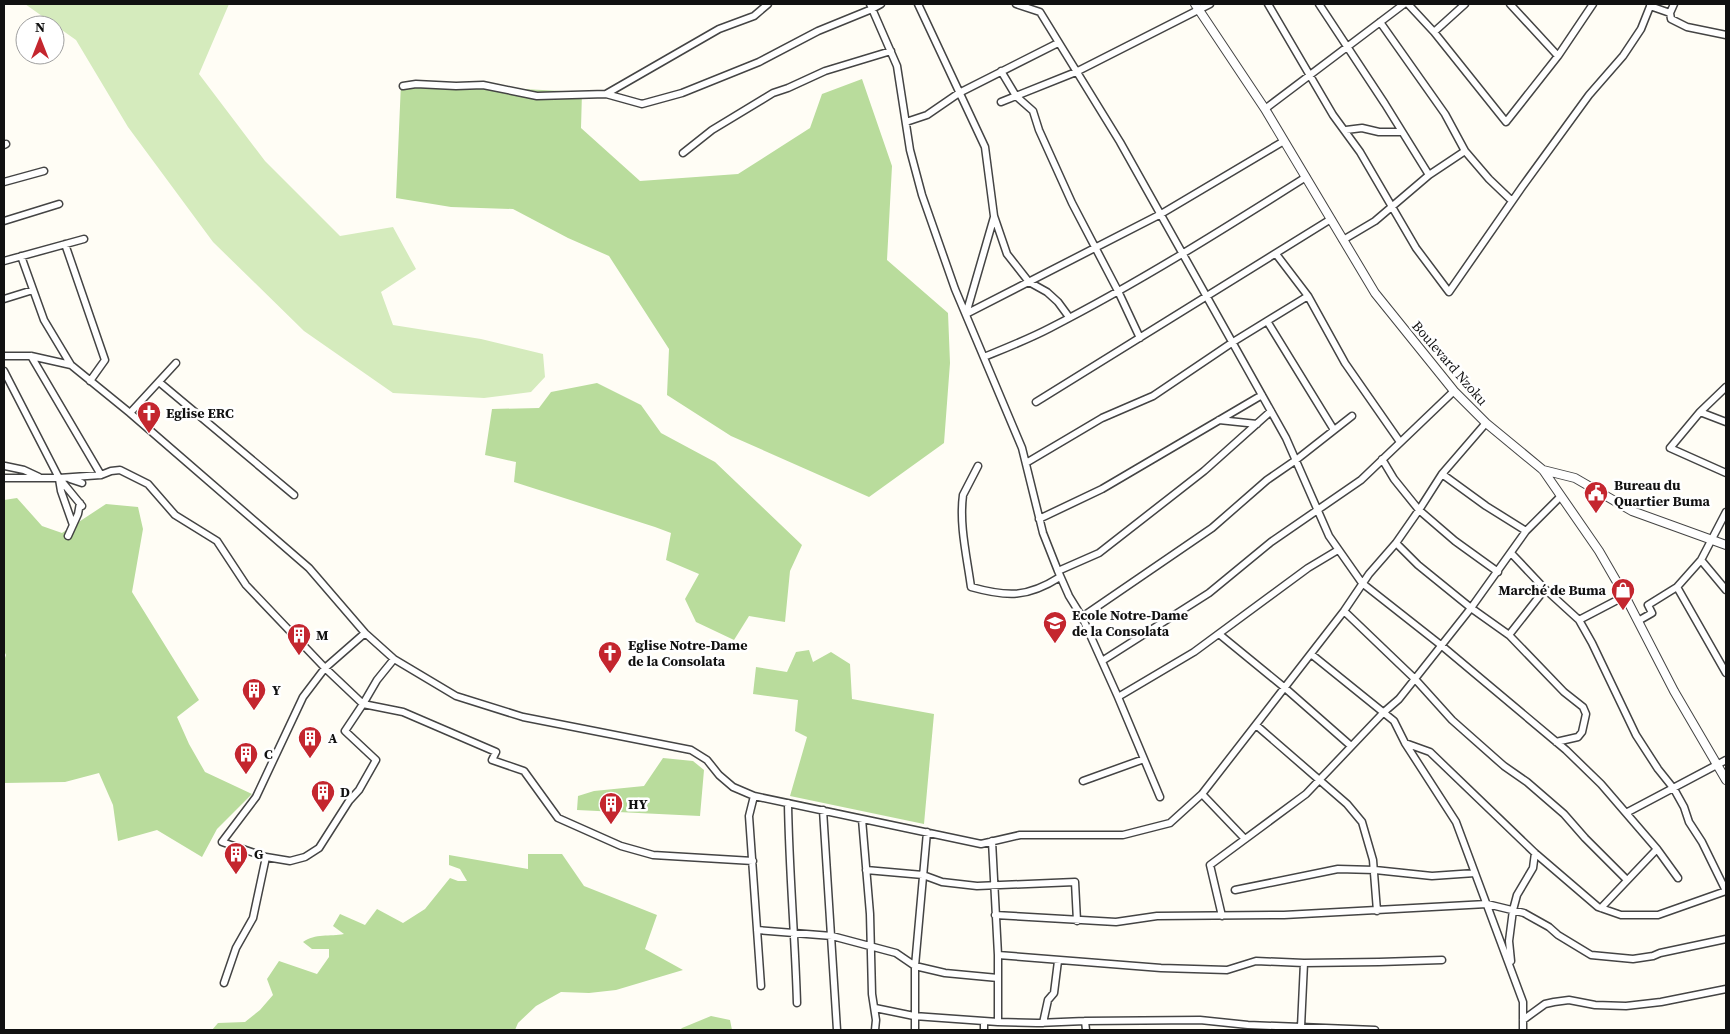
<svg xmlns="http://www.w3.org/2000/svg" width="1730" height="1034" viewBox="0 0 1730 1034" font-family="'Source Serif 4',serif">
<rect width="100%" height="100%" fill="#fffdf5"/>
<path fill="#d5ebbd" d="M25,4H229L199,74L265,161L340,236L393,227L416,269L381,292L393,325L481,339L543,354L545,377L531,392L484,398L393,393L304,331L213,242L128,127L76,40Z"/>
<path fill="#b9dc9c" d="M862,79L892,166L887,260L948,313L950,363L944,443L869,497L731,436L667,395L669,349L609,256L568,238L513,209L451,207L396,198L401,83L582,92L581,128L640,181L738,174L810,128L822,94Z
M597,383L641,405L661,433L715,462L802,545L790,571L785,622L749,616L734,640L696,622L685,599L699,574L666,560L671,533L655,527L514,482L516,462L485,455L492,409L539,408L551,392Z
M17,498L42,526L62,533L106,504L138,507L143,529L132,592L199,700L177,717L189,744L205,772L252,794L217,829L202,857L157,830L118,841L113,805L99,773L65,782L4,783V661L6,655L4,651V500Z
M809,650L813,662L831,652L850,664L852,699L934,714L924,824L790,796L807,737L795,731L798,700L753,694L756,667L787,672L796,652Z
M663,758L693,761L704,770L700,816L577,810L578,796L594,791L644,786Z
M528,854H562L584,886L657,915L645,949L683,970L616,990L589,993L561,992L536,1006L518,1023L515,1030H212L218,1023L245,1022L260,1010L273,995L267,979L279,961L317,974L329,957V949H312L303,942C315,933 330,937 344,934L333,926L340,914L365,925L377,909L403,923L425,909L450,878L458,881H467L460,869L449,865V855L528,869Z
M711,1016L730,1020L732,1030H680L682,1028Z"/>
<g fill="none" stroke-linecap="round" stroke-linejoin="round">
<g stroke="#444" stroke-width="9">
<path id="minor" d="M870,4L897,66L910,150L922,195L955,289L1022,448L1043,533L1058,571
M918,4L985,147L994,216L1007,254L1029,282L1047,292L1058,302L1069,317
M1016,4L1040,12L1120,142L1286,438L1329,536L1362,583L1442,646L1566,750L1601,784L1657,849L1678,878
M1268,4L1333,115L1360,152L1416,248L1449,292L1522,187L1589,95L1623,56L1641,29L1651,4
M1319,4L1385,104L1429,175
M1408,4L1434,32L1506,122L1558,56L1593,4
M1510,4L1558,56
M1674,4L1670,13L1671,19L1687,27L1726,35
M1650,6L1670,13
M1380,22L1445,114L1465,151L1489,179L1512,201
M1434,32L1465,4
M1001,71L1016,96L1033,111L1039,130L1072,203L1118,291L1140,338
M403,86L416,84L456,86L483,85L537,96L606,94L642,104L682,93L759,62L818,31L872,9L881,4
M606,94L719,29L754,16L768,4
M1001,102L1076,72L1210,4
M1265,109L1404,4
M906,122L927,115L959,93L1058,43
M1346,130L1362,128L1379,132H1402
M4,145L6,144
M683,153L712,130L773,93L788,88L825,71L891,51
M4,182L44,171
M4,221L59,204
M1343,240L1375,221L1429,175L1465,151
M65,244L105,360L90,381
M1276,254L1308,296L1345,363L1400,442
M21,256L44,320L71,365
M4,261L84,239
M4,299L33,290
M966,314L1161,214L1284,141
M966,314L994,217
M1267,321L1334,430
M4,356H31L71,365L130,413L309,568L365,633L394,659L456,696L523,717L691,750L707,760L719,775L733,787L754,796L981,844L1020,835H1123L1170,823L1202,794L1344,611L1369,574L1396,543L1419,510L1442,474L1486,423
M31,356L101,475
M984,357C1006,348 1029,339 1050,328C1138,283 1222,230 1306,177
M4,371L59,478L82,506
M159,382L294,495
M1726,387L1700,412L1670,448L1726,473
M1036,402L1331,219
M1700,412L1726,422
M130,413L176,363
M1219,420L1257,424
M1382,459L1394,479L1419,510L1455,541L1498,572
M1026,463L1102,418L1153,396L1233,342L1308,296
M5,466L24,470L39,477
M978,466L963,495C959,525 967,557 971,587C1007,597 1027,598 1060,577
M1442,474L1486,506L1526,531
M4,478H59L101,475L111,471L120,470L148,484L175,515L217,541L246,585L325,668L363,704L403,712L496,752L492,760L524,771L558,818L621,846L653,855L753,861
M59,479L61,491L73,525
M70,479L82,483
M1039,519L1102,489L1262,395
M68,536L78,514L80,503
M1396,543L1418,565L1471,608L1509,635L1564,692L1583,707L1586,714L1582,732L1578,737L1556,742
M1511,553L1545,589L1579,620L1592,643L1636,735L1658,769L1674,789L1684,807L1689,822L1702,842L1726,891
M1701,560L1726,590
M1677,587L1726,673
M1344,611L1415,679L1452,720L1504,766L1527,782L1564,814L1585,838L1627,880
M1082,617L1212,528L1267,480L1296,460L1352,416
M1579,620L1625,596
M1638,621L1652,613L1648,605L1677,587L1701,560L1726,512
M1219,634L1285,688L1351,746
M1509,635L1545,589
M1311,654L1394,721L1405,743L1456,822L1523,1002V1030
M1102,661L1209,593L1271,542L1361,480L1454,391
M1118,697L1194,652L1308,568L1338,550
M1256,725L1347,804L1362,822L1373,860L1377,911
M1405,743L1430,752L1535,853L1598,907L1621,915H1658L1726,891
M1083,781L1144,759
M1202,794L1245,839
M754,796L749,816L761,986
M1160,797L1118,697L1082,617L1069,596L1058,571L1099,553L1204,471L1271,411
M788,803C789,870 795,936 797,1003
M823,810L837,1030
M1626,813L1726,760
M862,819L870,914L872,994L876,1020L875,1030
M992,841L998,955V1022
M266,857L290,861L305,857L319,848L349,801L359,790L376,760L345,731L363,704L377,680L394,659
M866,870L923,875L942,882L977,886L1075,882L1077,921
M1235,890L1338,869L1375,870L1432,876L1475,873
M1601,908L1657,849
M995,915L1116,922L1157,916L1284,915L1487,904L1524,913L1549,927L1558,935L1591,955L1633,959L1653,956L1660,953L1726,939
M1222,916L1210,865L1306,794L1384,712L1399,699L1471,608L1526,531L1560,497
M757,930L832,936L896,953L915,966L945,973L998,978
M998,955L1161,968L1227,970L1256,961L1304,963L1379,962L1442,960
M1511,961L1509,941L1513,910L1517,895L1533,868L1535,853
M224,983L236,948L253,918L266,857L222,842L256,797L303,697L325,668L365,633
M875,1008L914,1016L998,1022L1037,1023L1085,1021L1200,1020L1248,1025L1375,1030
M1523,1020L1545,1004L1554,1002L1569,1000L1595,1005L1626,1006L1661,1002L1726,989
M984,1021V1030
M1085,1021L1086,1030
M1043,1023L1048,1000L1054,993L1058,961
M1301,1027L1304,963
M915,1030V966L927,832"/>
</g>
<g stroke="#444" stroke-width="10">
<path id="tertiary" d="M1195,4L1265,109L1375,293L1454,391L1486,423L1543,470L1599,551L1625,596L1674,691L1726,780
M1543,470L1575,478L1632,511L1726,545"/>
</g>
<use href="#minor" stroke="#fff" stroke-width="6"/>
<use href="#tertiary" stroke="#fff" stroke-width="8"/>
</g>
<defs>
<g id="church-pin" transform="scale(1.25)"><path d="M0 17L-7.5 6A9.5 9.5 0 1 1 7.5 6Z" fill="#c4262e" stroke="#fff"/><path d="M-1.2-6h2.4v3.5h3.3v2.4h-3.3V6h-2.4V-.1h-3.3v-2.4h3.3Z" fill="#fff"/></g>
<g id="civic-pin" transform="scale(1.25)"><path d="M0 17L-7.5 6A9.5 9.5 0 1 1 7.5 6Z" fill="#c4262e" stroke="#fff"/><path d="M-.6-6.5H3V-4.5H.6V-3L4-1V1h2V6H-6V1h2V-1L-.6-3ZM-1.2 2.5V6h2.4V2.5Z" fill="#fff"/></g>
<g id="shop-pin" transform="scale(1.25)"><path d="M0 17L-7.5 6A9.5 9.5 0 1 1 7.5 6Z" fill="#c4262e" stroke="#fff"/><path d="M-5-2.5h2.3a2.7 3.5 0 0 1 5.4 0H5L5.5 6h-11ZM-1.5-2.5h3a1.5 2.3 0 0 0-3 0Z" fill="#fff"/></g>
<g id="school-pin" transform="scale(1.25)"><path d="M0 17L-7.5 6A9.5 9.5 0 1 1 7.5 6Z" fill="#c4262e" stroke="#fff"/><path d="M0-5L7-2L0 1L-7-2ZM-4 1L0 2.5L4 1V4Q0 6-4 4Z" fill="#fff"/></g>
<g id="building-pin" transform="scale(1.25)"><path d="M0 17L-7.5 6A9.5 9.5 0 1 1 7.5 6Z" fill="#c4262e" stroke="#fff"/><path d="M-4-6H4V6H1V3H-1V6H-4ZM-2.5-4.3h1.7v1.8h-1.7ZM.8-4.3h1.7v1.8H.8ZM-2.5-1h1.7V.8h-1.7ZM.8-1h1.7V.8H.8Z" fill="#fff"/></g>
</defs>
<g fill-rule="evenodd">
<use href="#church-pin" x="149" y="413"/>
<use href="#civic-pin" x="1596" y="493"/>
<use href="#shop-pin" x="1623" y="590"/>
<use href="#school-pin" x="1055" y="623"/>
<use href="#building-pin" x="299" y="635"/>
<use href="#church-pin" x="610" y="653"/>
<use href="#building-pin" x="254" y="690"/>
<use href="#building-pin" x="310" y="738"/>
<use href="#building-pin" x="246" y="754"/>
<use href="#building-pin" x="323" y="792"/>
<use href="#building-pin" x="611" y="804"/>
<use href="#building-pin" x="236" y="854"/>
</g>
<g text-anchor="middle" stroke-width="5" stroke-linejoin="round" paint-order="stroke">
<g font-size="14" fill="#111" stroke="#fff">
<text transform="translate(1450 363) rotate(49)" y="5">Boulevard Nzoku</text>
</g>
<g font-size="14" font-weight="bold" fill="#111" stroke="#fff" text-anchor="start">
<text x="166" y="418">Eglise ERC</text>
<text x="1614" y="490">Bureau du<tspan x="1614" dy="16">Quartier Buma</tspan></text>
<text x="1606" y="595" text-anchor="end">Marché de Buma</text>
<text x="1072" y="620">Ecole Notre-Dame<tspan x="1072" dy="16">de la Consolata</tspan></text>
<text x="316" y="640">M</text>
<text x="628" y="650">Eglise Notre-Dame<tspan x="628" dy="16">de la Consolata</tspan></text>
<text x="272" y="695">Y</text>
<text x="328" y="743">A</text>
<text x="264" y="759">C</text>
<text x="340" y="797">D</text>
<text x="628" y="809">HY</text>
<text x="254" y="859">G</text>
</g>
</g>
<rect width="1730" height="1034" fill="none" stroke="#111111" stroke-width="10"/>
<g transform="translate(40 40)"><circle r="24" fill="#ffffff" stroke="#a0a0a0"/>
<path d="M0-4L9 19L0 12L-9 19Z" fill="#c4262e"/>
<text y="-8" font-size="14" font-weight="bold" text-anchor="middle" fill="#111111">N</text>
</g>
</svg>
